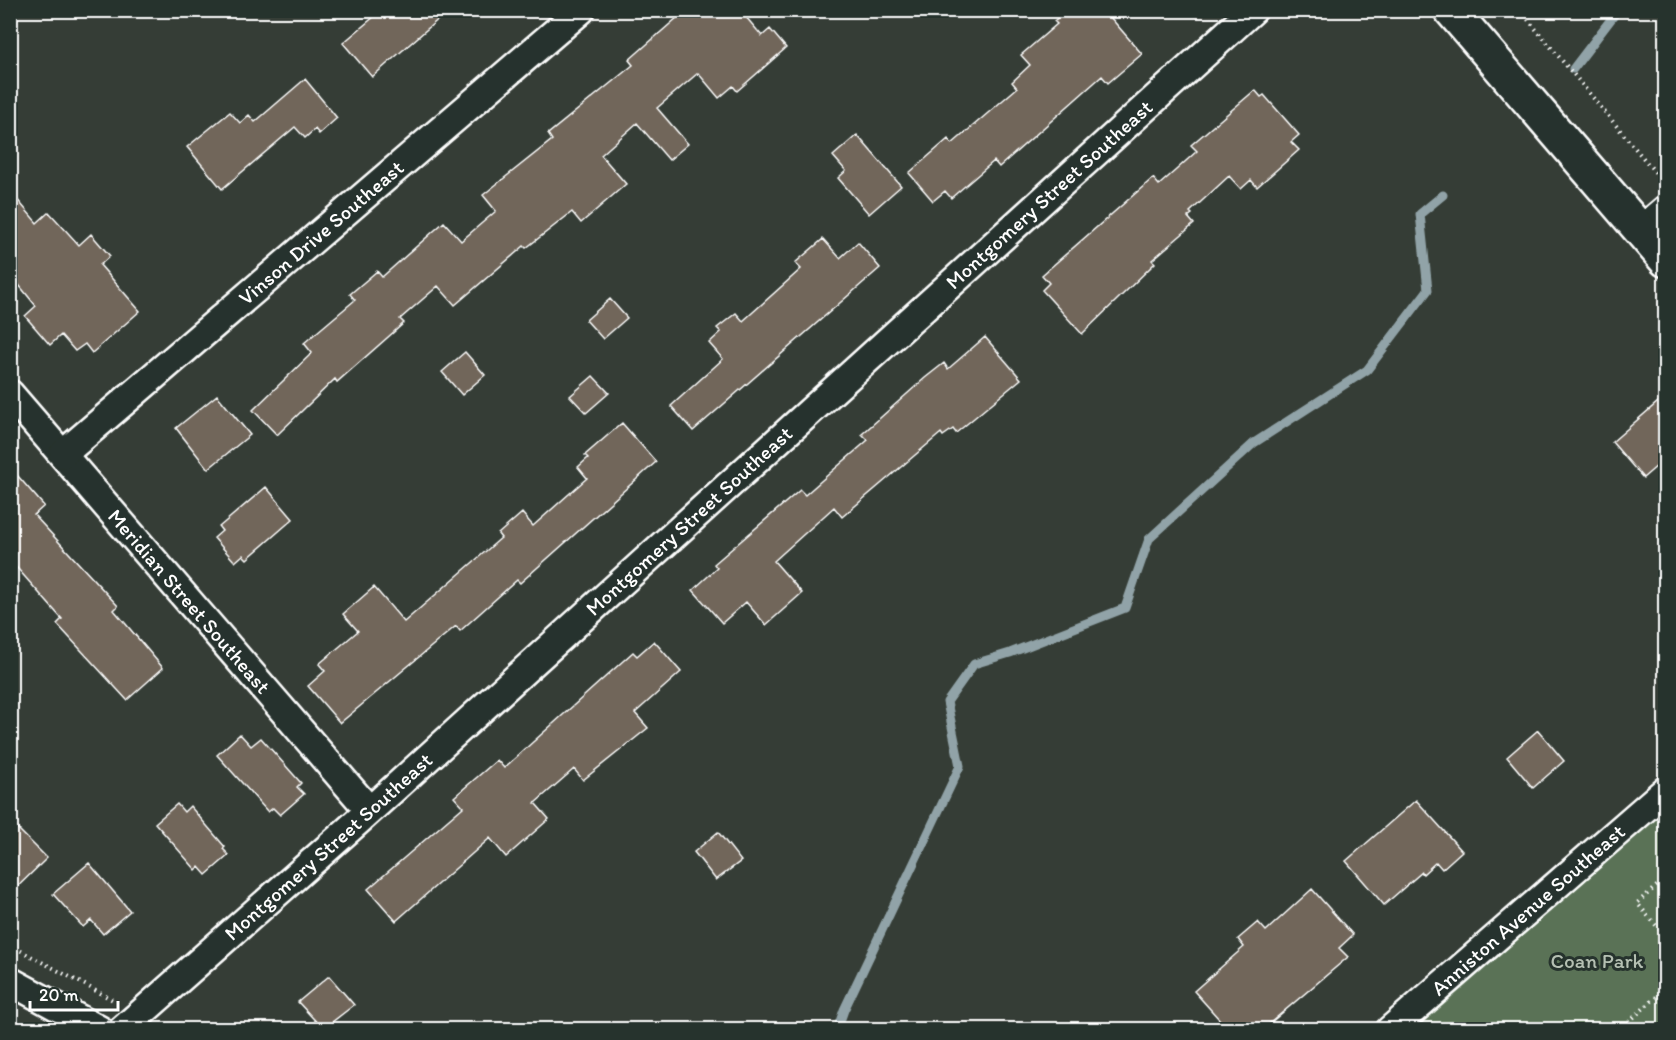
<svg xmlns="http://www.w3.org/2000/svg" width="1676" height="1040" viewBox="0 0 1676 1040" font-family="Itim,sans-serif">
<rect width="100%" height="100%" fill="#353d36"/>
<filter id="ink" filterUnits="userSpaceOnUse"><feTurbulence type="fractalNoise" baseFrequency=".0167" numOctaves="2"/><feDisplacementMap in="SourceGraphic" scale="12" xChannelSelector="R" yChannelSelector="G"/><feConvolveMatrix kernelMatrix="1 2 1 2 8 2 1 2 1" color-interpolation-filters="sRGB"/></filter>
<g filter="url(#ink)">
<path fill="#5a7257" stroke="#acb8ab" stroke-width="1.5" d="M1665,810V1029H1415Z"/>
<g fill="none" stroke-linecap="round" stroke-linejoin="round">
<path stroke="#91a3a8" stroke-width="9" d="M1573,69L1618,10
M837,1030L844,1010L960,766L947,702L974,664L1010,653L1125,608L1149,539L1254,443L1367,370L1428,290L1420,214L1443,195"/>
</g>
<path fill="#71665a" stroke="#fff" stroke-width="1.5" d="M382,10H449L372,77L343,43Z
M686,10H740L762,36L770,29L786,48L737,91L733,86L719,98L698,73L657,108L688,144L669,160L637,123L601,155L626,184L581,223L572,212L526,248L524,246L455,305L438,286L400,319L404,323L337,382L335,379L277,435L253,410L312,353L304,343L355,300L350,294L377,271L382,277L444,222L461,241L496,211L483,195L552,140L548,134L633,65L629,60Z
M1066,10H1104L1142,54L1108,83L1102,76L999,167L994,161L951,198L945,191L933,201L909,173L948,139L952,144L1017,88L1012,82L1030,65L1021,55L1057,24L1054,21Z
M305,79L337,118L319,134L315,129L305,138L295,127L222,189L187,147L230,112L240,123L249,115L255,122Z
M1255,90L1261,97L1264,95L1299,135L1291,142L1299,150L1257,187L1251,180L1241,189L1229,176L1190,212L1192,214L1188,217L1194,224L1152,260L1155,263L1082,334L1042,290L1049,283L1042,275L1153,178L1159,185L1176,170L1197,151L1191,145Z
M857,135L901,186L869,214L838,178L846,171L833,156Z
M10,191L37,223L49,212L79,245L91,234L110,256L100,265L140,311L92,353L85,344L75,351L61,335L50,345L25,316L36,306L10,274Z
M823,239L840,258L858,242L880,268L693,431L671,406L723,359L709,343L721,332L717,328L736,313L743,321L801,269L795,263Z
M610,299L627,318L603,339L586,320Z
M985,337L1021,379L956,433L953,429L943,436L941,433L842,517L834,507L774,561L802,593L766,625L746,602L722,623L693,590L717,568L714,564L800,490L805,495L830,473L868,440L862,434L925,378L944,363L948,369Z
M465,352L485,375L462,395L442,372Z
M593,376L609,393L586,413L570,396Z
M217,395L250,435L208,469L176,428Z
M1665,396V459L1643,478L1612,442Z
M622,423L656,462L520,583L517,580L460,631L456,626L340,723L308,686L325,671L319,664L358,631L343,614L374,587L404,622L501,538L498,534L522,513L533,526L587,478L578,467L588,458L585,455Z
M10,467L44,506L34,515L118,606L114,610L163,668L127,700L57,624L62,619L10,560Z
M266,487L293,519L247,559L243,555L235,562L214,538L222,531L219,527Z
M654,641L681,672L635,713L648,728L583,780L574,769L535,803L549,819L506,857L490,838L396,921L368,889L463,807L454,797L497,760L504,768L633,652L637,656Z
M1538,730L1564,761L1533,788L1507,757Z
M240,734L251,746L261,738L301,783L297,787L304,794L280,815L273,808L268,812L217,755Z
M1416,800L1462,851L1442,869L1436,862L1423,874L1422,872L1384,905L1346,861Z
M177,804L184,812L190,806L225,847L223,849L229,855L206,875L199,867L196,870L155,823Z
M10,821L47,858L10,894Z
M718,832L741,861L716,880L694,852Z
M89,863L130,911L103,934L91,920L83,927L53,894Z
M1312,889L1353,935L1339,948L1348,957L1263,1029H1228L1194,991L1244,947L1238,939L1258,922L1266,931Z
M329,976L354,1005L323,1029L298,1002Z"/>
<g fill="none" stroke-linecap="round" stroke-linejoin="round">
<g stroke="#fff" stroke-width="32">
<g id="minor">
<path d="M1640,231L1666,209"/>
<path id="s1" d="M10,394L369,810"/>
<path id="s2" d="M63,454L581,10"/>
<path d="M10,981L100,1030"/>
<path id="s3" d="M122,1030L356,823L1253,10"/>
<path id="s4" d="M1390,1030L1666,790"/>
</g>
</g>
<g stroke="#fff" stroke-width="38">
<path id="tertiary" d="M1451,10L1666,260"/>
</g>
<path stroke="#fff" stroke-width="4" stroke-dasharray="1.5 4.5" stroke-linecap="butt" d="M1520,10L1664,183
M1666,878L1637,903L1666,937
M10,945L113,1000
M1526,1030H1569
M1620,1030L1666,988"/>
<use href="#minor" stroke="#26332d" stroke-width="27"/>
<use href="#tertiary" stroke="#26332d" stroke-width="33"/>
</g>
</g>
<g text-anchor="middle" stroke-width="6" stroke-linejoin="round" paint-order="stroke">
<g font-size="21" fill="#fff" stroke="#26332d">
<text dy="7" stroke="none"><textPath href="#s3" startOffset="1248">Montgomery Street Southeast</textPath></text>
<text dy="7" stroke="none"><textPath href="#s2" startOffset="340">Vinson Drive Southeast</textPath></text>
<text dy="7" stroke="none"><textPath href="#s3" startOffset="762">Montgomery Street Southeast</textPath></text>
<text dy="7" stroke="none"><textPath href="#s1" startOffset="274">Meridian Street Southeast</textPath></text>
<text dy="7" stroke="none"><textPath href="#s3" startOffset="276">Montgomery Street Southeast</textPath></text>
<text dy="7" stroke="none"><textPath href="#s4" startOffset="183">Anniston Avenue Southeast</textPath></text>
</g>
<g font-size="21" fill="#b5c0b3" stroke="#26332d">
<text x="1597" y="968">Coan Park</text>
</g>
</g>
<rect width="1676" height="1040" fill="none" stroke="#26332d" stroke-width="36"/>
<rect x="18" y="18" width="1640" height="1004" fill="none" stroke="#fff" stroke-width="2" filter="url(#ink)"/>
<path d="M30 1001v9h88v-9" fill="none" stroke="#ffffff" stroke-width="3"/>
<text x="39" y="1001" font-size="18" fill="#ffffff" stroke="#26332d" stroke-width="4.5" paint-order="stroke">20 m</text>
</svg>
